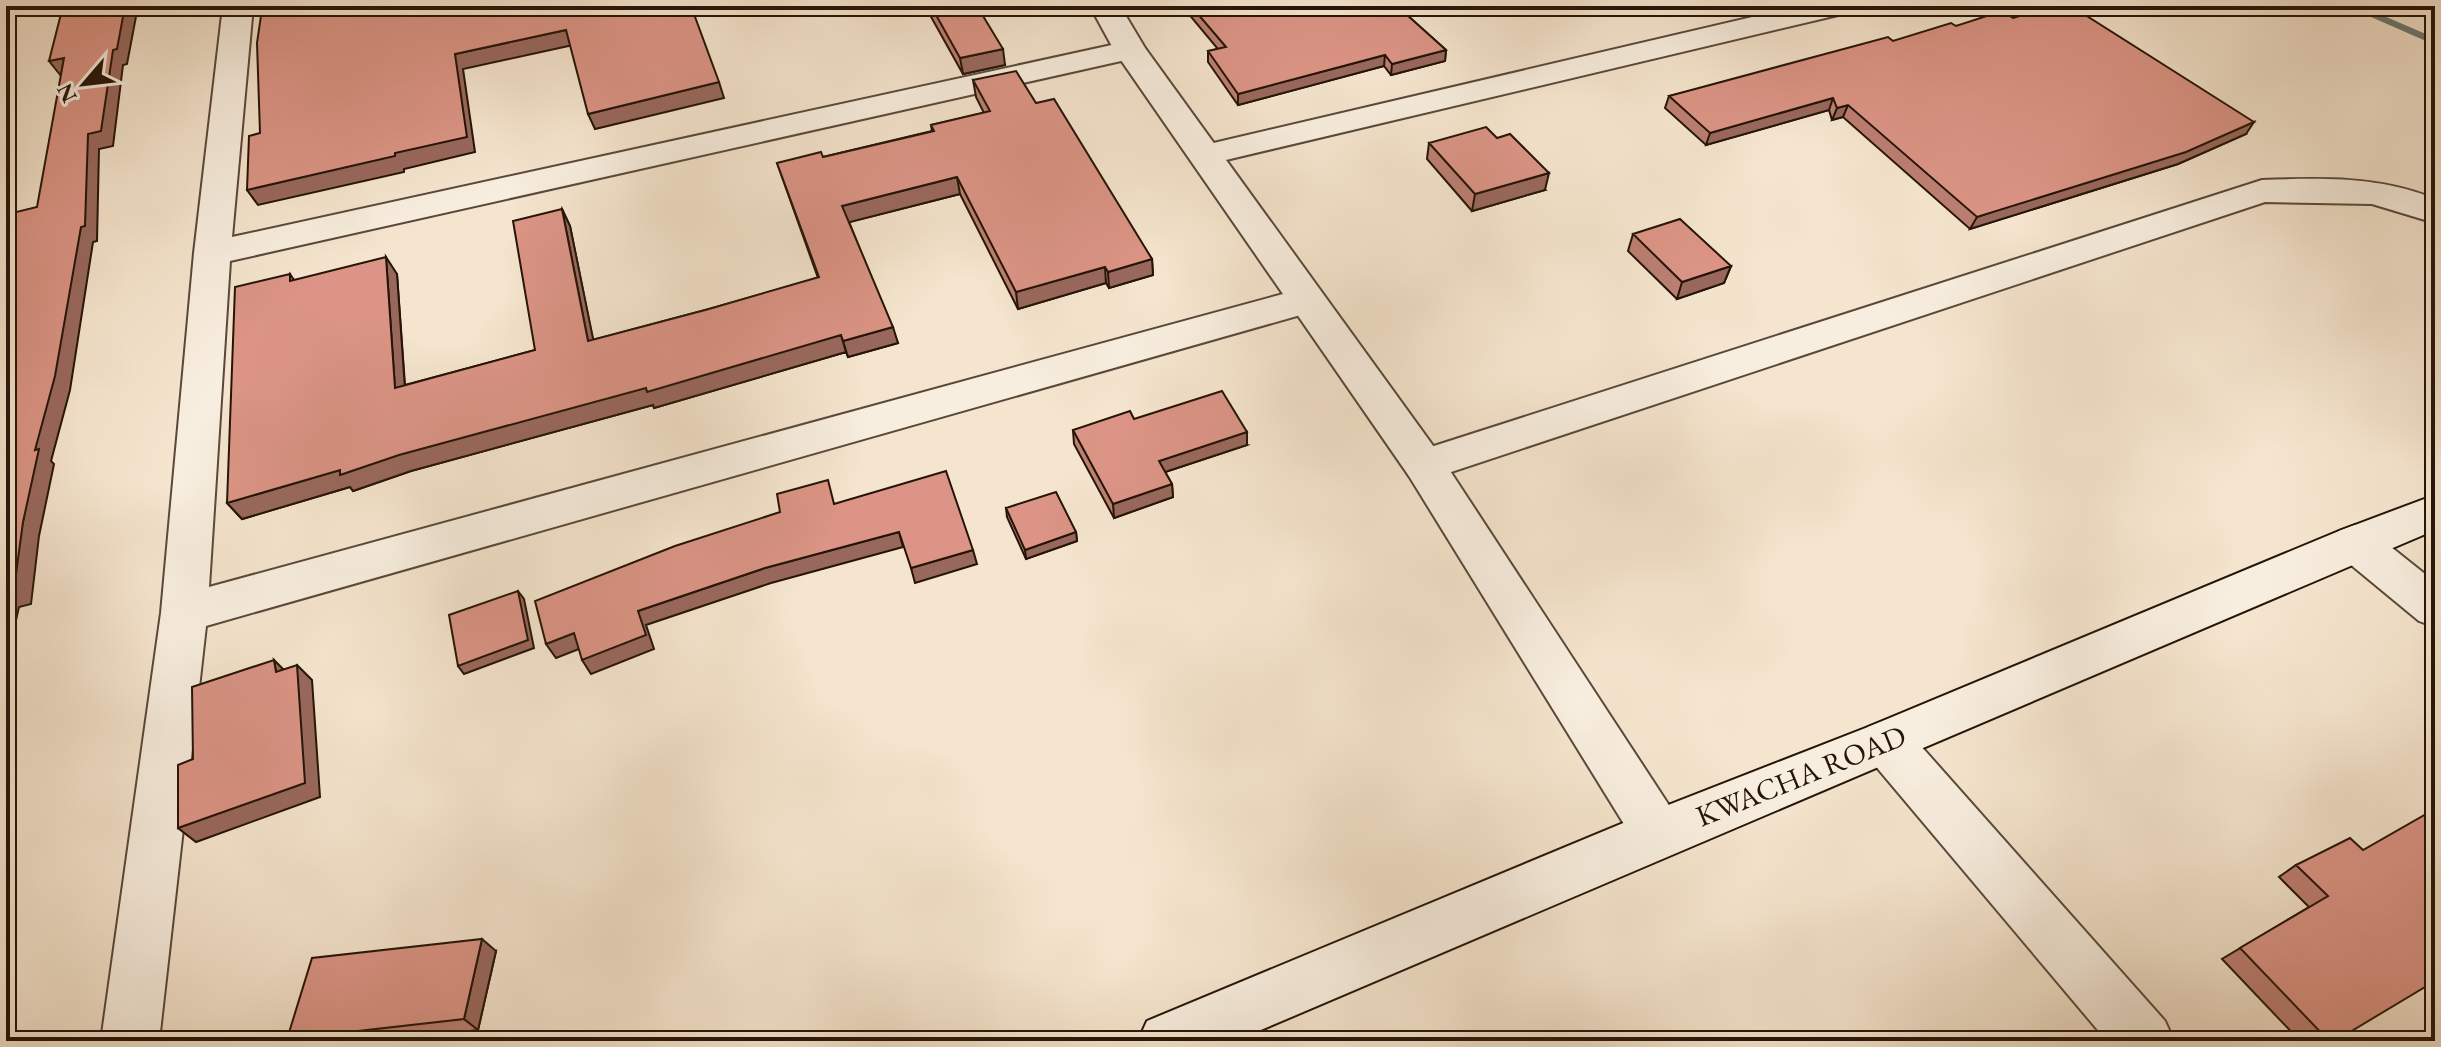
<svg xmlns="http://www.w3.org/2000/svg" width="2441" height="1047" viewBox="0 0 2441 1047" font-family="'EB Garamond',serif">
<rect width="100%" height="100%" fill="#f5e5ce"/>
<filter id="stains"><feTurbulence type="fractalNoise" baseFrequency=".0025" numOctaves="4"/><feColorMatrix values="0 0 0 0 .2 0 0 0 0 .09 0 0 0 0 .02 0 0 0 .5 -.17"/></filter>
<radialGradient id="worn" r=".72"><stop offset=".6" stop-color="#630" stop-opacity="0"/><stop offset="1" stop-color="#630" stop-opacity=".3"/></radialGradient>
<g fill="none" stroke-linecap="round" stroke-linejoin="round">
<path fill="#6c7b73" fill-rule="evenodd" d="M2346,6H2361L2435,38V45Z"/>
<g stroke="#59483a" stroke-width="4">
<path id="minor" d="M223,6H253L232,237L1130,41L1141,43L1146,50L1141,57L1130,59L230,261L209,587L1305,288L1318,292L1324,301L1318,310L206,626L159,1041H101L161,613L194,253Z
M1799,6H1853L1849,12L1838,15L1205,165L1193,162L1188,155L1193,148L1205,145Z
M2262,180C2320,178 2380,176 2435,199V223L2372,204L2265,202L1424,481L1409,476L1403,465L1409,454Z
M2355,525L2371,531L2435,582V627L2419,621L2339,555L2333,543L2339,531Z
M1886,720L1904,727L2165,1021L2174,1041H2107L1868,757L1861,742L1868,727Z"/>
</g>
<g stroke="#59483a" stroke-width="4">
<path id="tertiary" d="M1090,6H1120L1145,48L1439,454L1676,816L1684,833L1676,850L1658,857L1640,850L1409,476L1114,50Z"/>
</g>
<g stroke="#251408" stroke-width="4">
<path id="secondary" d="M2435,495V530L1235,1041H1138L1147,1021L1640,816L1868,727L2339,531Z"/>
</g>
<use href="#minor" fill="#f8eedf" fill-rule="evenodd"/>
<use href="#tertiary" fill="#f8eedf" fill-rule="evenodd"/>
<use href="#secondary" fill="#f8eedf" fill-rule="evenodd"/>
</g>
<path fill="#bc7f72" stroke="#251408" stroke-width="2" d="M925,6H977L1005,65L963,74Z
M1182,6H1397L1446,50L1445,61L1391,75L1384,66L1238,105L1208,62V51L1218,49Z
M2013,18L2246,134L2178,164L1970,229L1843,117L1832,120L1829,110L1706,145L1665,108L1669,96L1956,26Z
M973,80L1036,103L1152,259L1153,275L1109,288L1106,283L1018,309L960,194L849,222L898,343L848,357L846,352L654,408L653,405L411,471L353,491L350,487L242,519L227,503L290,274L294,280L397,274L405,385L535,350L562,209L570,226L593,340L709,309L818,278L777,163L823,157L932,131L931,125L984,113L976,97Z
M1429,143L1545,190L1472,211L1427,159Z
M1633,234L1731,266L1724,283L1677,299L1628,251Z
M1134,419L1247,445L1165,472L1172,484L1173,497L1114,518L1074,444L1073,430Z
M1006,508L1076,532L1077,541L1026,559L1007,517Z
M2363,850L2431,915L2335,1041H2300L2222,959L2309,907L2279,877L2296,865Z
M496,951L478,1030L384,1041H291L287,1039Z"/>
<path fill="#99685d" stroke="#251408" stroke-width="2" d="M125,6H138L127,64L123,65L113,146L99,149L97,241L93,242L70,390L51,461L54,464L39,536L31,604L19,607L6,664V592L23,522L88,134Z
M566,30L573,45L463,69L475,152L404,169V172L258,205L247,190L455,54Z
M1003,49L1005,65L963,74L960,58Z
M1446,50L1445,61L1391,75L1392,64Z
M1385,55L1384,66L1238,105V94Z
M64,58L61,76L49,61Z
M719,82L724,98L595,129L588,114Z
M1833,98L1829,110L1706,145L1710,133Z
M1848,105L1843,117L1832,120L1837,108Z
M2254,122L2246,134L2178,164L1970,229L1977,217Z
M1549,173L1545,190L1472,211L1475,194Z
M957,177L960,194L846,223L842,206Z
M562,209L570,226L597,358L588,341Z
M386,257L397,274L406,404L395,388Z
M1152,259L1153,275L1109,288L1108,272Z
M1731,266L1724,283L1677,299L1682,282Z
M1105,267L1106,283L1018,309L1016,292Z
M10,301L12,319L6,313V302Z
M893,327L898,343L848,357L843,341Z
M841,335L846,352L654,408L653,405L411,471L353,491L350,487L242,519L227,503L340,470Z
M1247,432V445L1159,474V461Z
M1172,484L1173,497L1114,518L1113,504Z
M899,532L903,547L771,583L646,625L654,649L591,674L582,660L638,611L765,568Z
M1076,532L1077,541L1026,559L1025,550Z
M973,550L977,564L915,583L911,568Z
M518,591L524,599L534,648L464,674L458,666Z
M574,633L584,647L556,658L546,644Z
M274,660L289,675L276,672Z
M297,665L312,680L320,797L196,842L178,828Z
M6,747L10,749L6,765Z
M482,939L496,951L478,1030L464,1019Z"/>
<path fill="#db9485" stroke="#251408" stroke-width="2" d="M63,6H125L117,49L113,50L101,131L88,134L85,226L81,227L55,376L35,450L39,449L23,522L14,589L6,592V321L10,301L6,302V234L8,214L37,207L64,58L49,61Z
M277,6H691L719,82L588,114L566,30L455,54L467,137L395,153V156L247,190L249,136L260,133L257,43L262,9Z
M931,6H977L1003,49L960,58Z
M1191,6H1397L1446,50L1392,64L1385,55L1238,94L1208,51L1226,47Z
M2054,6H2071L2254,122L2186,152L1977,217L1848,105L1837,108L1833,98L1710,133L1669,96L1888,37L1893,41L1951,23L1956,26L2002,11L2013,18Z
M1016,71L1036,103L1054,99L1152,259L1108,272L1105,267L1016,292L957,177L842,206L893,327L843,341L841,335L647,392L646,388L399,455L340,475V470L227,503L235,287L290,274V281L386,257L395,388L535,350L513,221L562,209L588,341L709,309L819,277L777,163L821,152L823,157L934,131L931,125L990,111L973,80Z
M1486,127L1497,138L1510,134L1549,173L1475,194L1429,143Z
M1680,219L1731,266L1682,282L1633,234Z
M1222,391L1247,432L1159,461L1172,484L1113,504L1073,430L1130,411L1134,419Z
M946,471L973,550L911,568L899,532L765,568L638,611L646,635L582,660L574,633L546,644L535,601L675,546L780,512L777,494L828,480L834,504Z
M1056,492L1076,532L1025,550L1006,508Z
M518,591L528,640L458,666L449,615Z
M274,660L276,672L297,665L305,783L178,828V765L193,759L192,687Z
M2435,809V913L2431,915L2435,919V981L2335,1041H2329L2240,948L2328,896L2296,865L2350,838L2363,850Z
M482,939L464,1019L287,1039L312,958Z"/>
<g text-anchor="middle" stroke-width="6" stroke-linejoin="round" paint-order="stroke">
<g font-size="30" fill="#251408" stroke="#f8eedf">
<text transform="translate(1801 776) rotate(-22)" y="10">KWACHA ROAD</text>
</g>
</g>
<rect width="2441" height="1047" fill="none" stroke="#f5e5ce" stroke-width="32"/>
<rect x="8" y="8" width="2425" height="1031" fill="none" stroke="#251408" stroke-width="4"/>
<rect x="16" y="16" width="2409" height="1015" fill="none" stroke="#251408" stroke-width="2"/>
<g transform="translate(84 84) rotate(242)" stroke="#f8eedf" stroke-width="6" paint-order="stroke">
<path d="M0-6L14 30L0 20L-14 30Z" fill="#251408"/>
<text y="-12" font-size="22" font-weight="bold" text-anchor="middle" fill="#251408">N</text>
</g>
<rect width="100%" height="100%" filter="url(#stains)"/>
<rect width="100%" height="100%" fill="url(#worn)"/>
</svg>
